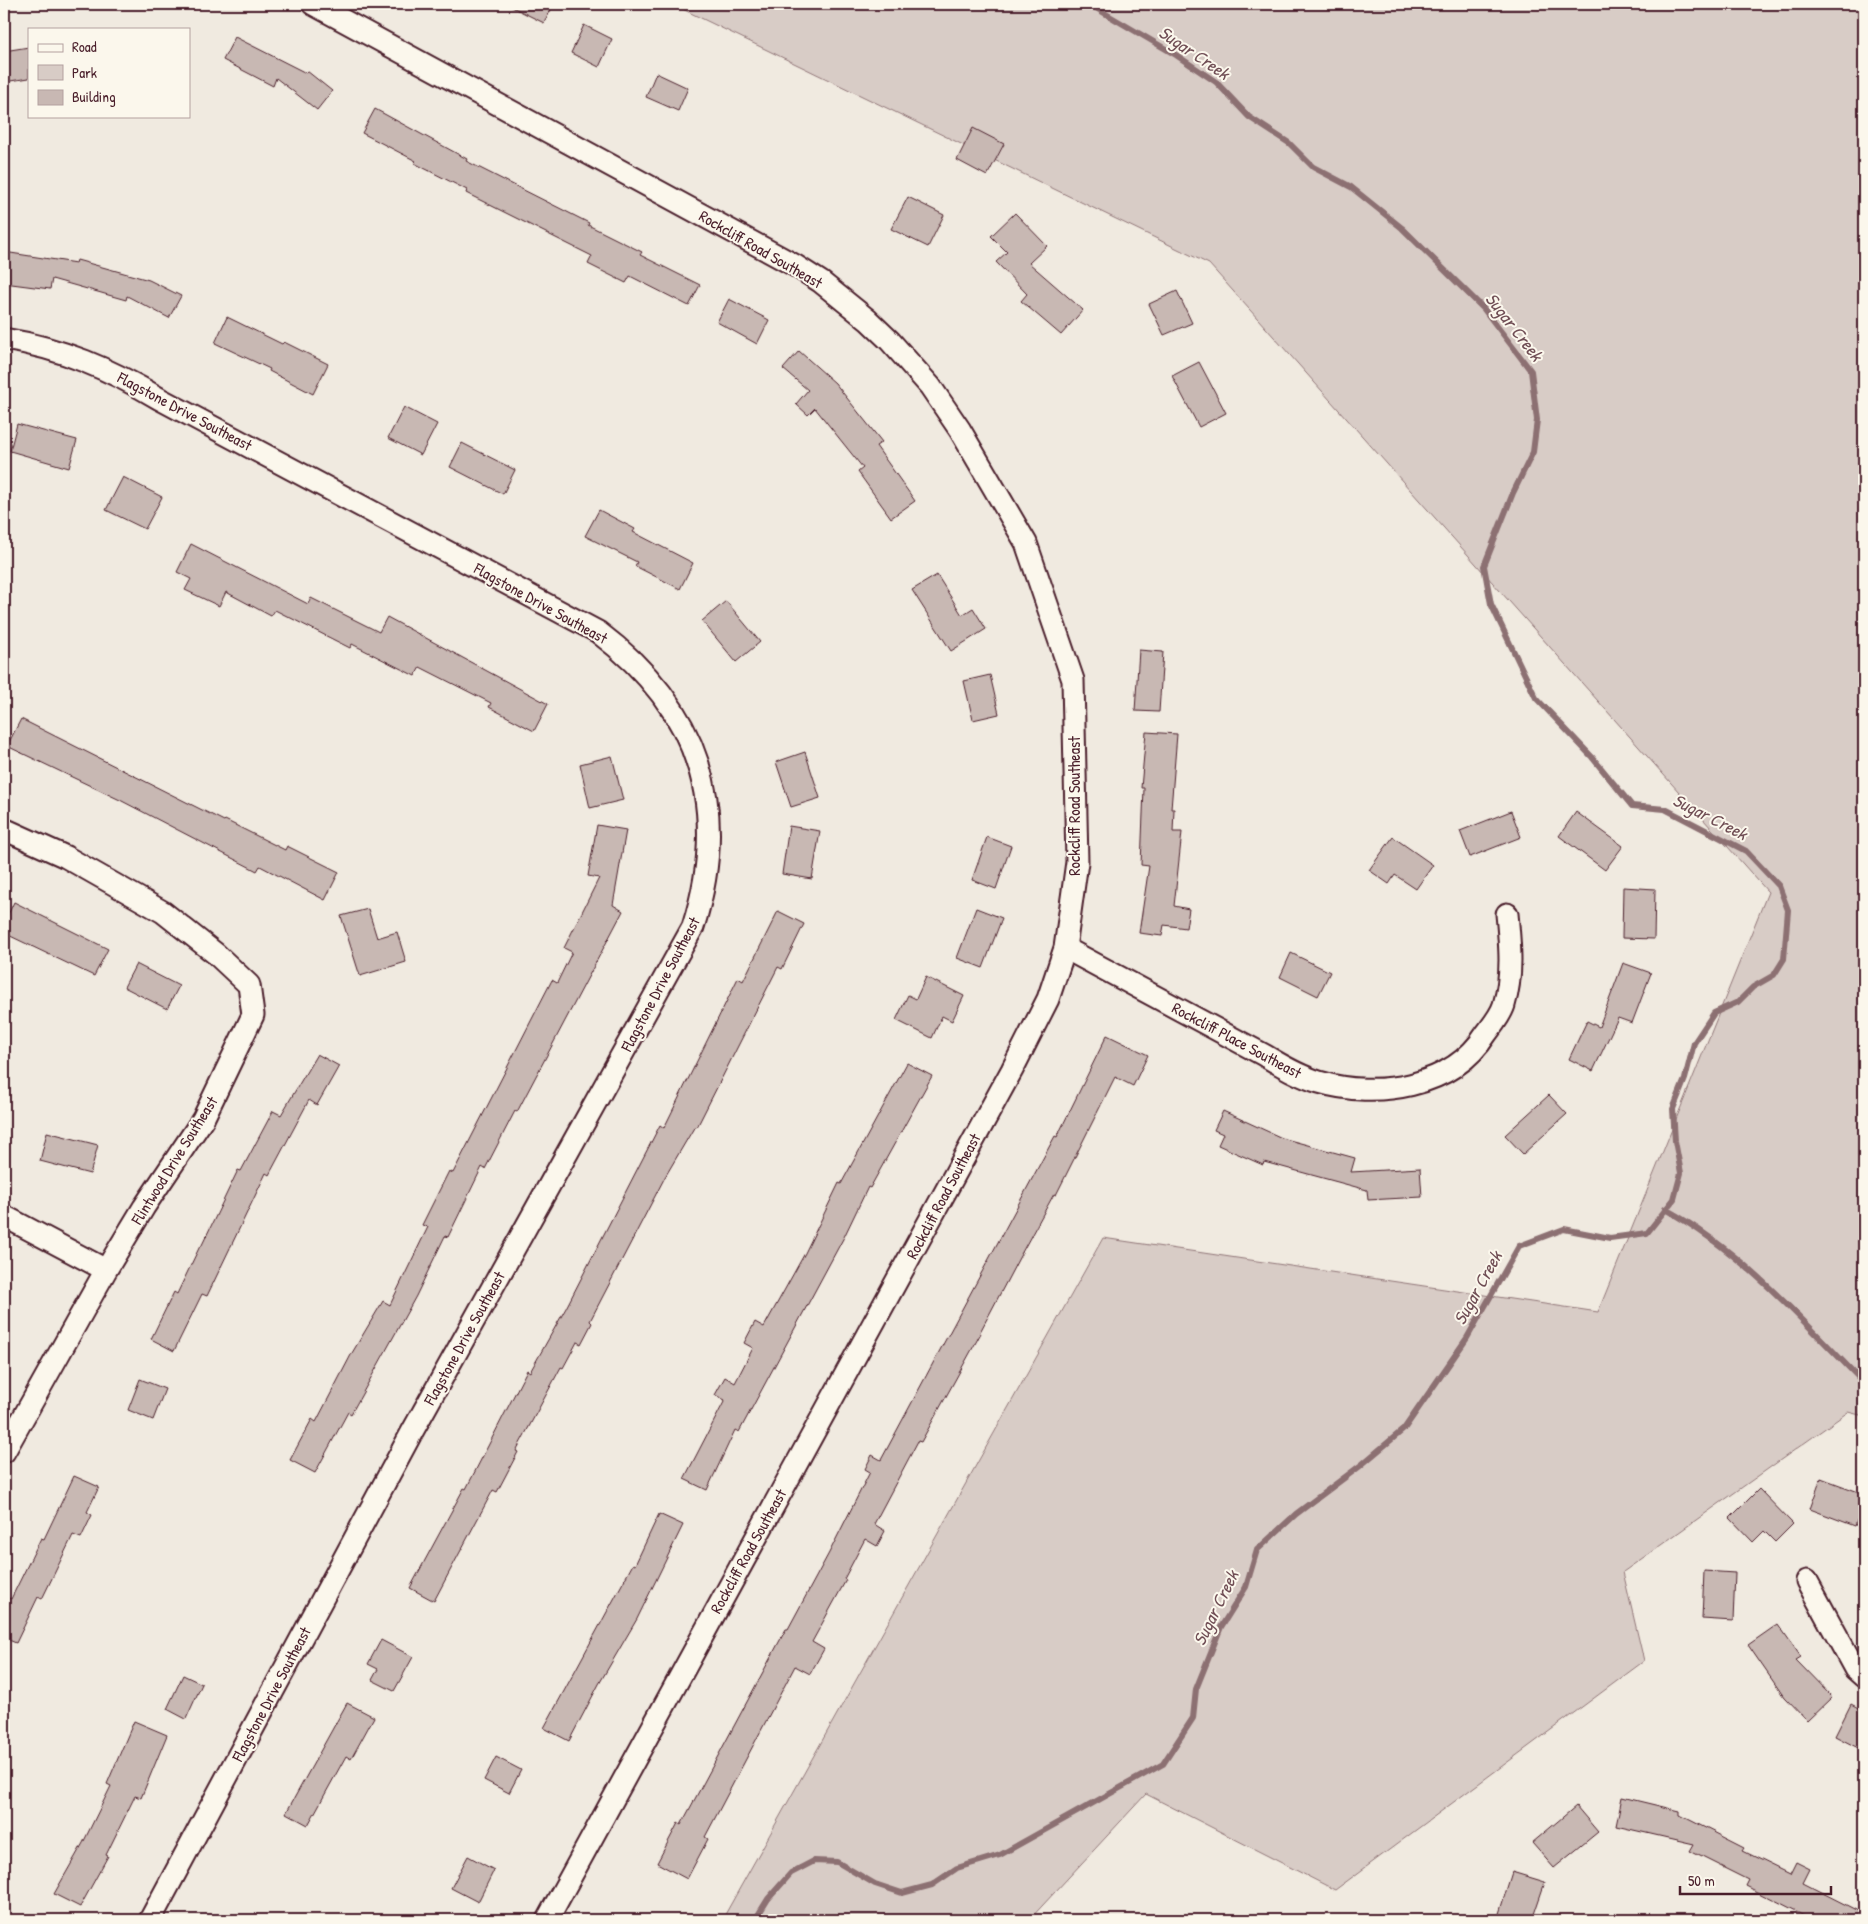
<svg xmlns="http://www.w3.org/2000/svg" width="1868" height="1924" viewBox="0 0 1868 1924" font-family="'Patrick Hand',sans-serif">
<rect width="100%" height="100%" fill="#f0eae0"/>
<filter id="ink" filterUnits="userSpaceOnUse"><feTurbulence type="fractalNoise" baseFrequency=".02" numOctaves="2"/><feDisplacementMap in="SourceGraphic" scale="10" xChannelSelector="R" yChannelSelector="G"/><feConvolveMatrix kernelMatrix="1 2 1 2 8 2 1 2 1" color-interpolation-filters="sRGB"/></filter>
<g filter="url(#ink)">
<path fill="#d8ccc6" stroke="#917678" d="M672,4H1864V1416L1848,1412L1623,1572L1644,1661L1335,1890L1146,1794L1029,1920H722L1103,1238L1598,1312L1768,892L1209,264Z"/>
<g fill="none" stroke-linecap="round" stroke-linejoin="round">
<path stroke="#8c6f72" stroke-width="6" d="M1665,1209C1743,1252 1803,1321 1864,1383
M755,1920L768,1899L791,1873L814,1861L837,1862L875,1884L902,1893L932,1885L957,1868L1000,1855L1163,1764L1193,1718L1196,1689L1221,1627L1246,1587L1257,1550L1296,1514L1360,1466L1404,1429L1467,1338L1519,1246L1564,1229L1610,1238L1647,1233L1674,1199L1681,1173L1675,1141L1673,1109L1685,1079L1694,1043L1714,1013L1738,1002L1753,987L1774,975L1784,959L1788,910L1779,886L1746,851L1665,809L1632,806L1592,757L1536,698L1491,604L1484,566L1513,493L1533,452L1537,420L1531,371L1483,308L1402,228L1351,187L1313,167L1289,143L1249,117L1216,82L1176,55L1089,4"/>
</g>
<path fill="#c8b8b3" stroke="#4a1f2b" d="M506,4H554L544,23Z
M584,25L612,39L599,67L571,53Z
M235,37L306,73L307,71L332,91L317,110L276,78L273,86L223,60Z
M29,47V78L4,82V51Z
M656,73L688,88L678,111L646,97Z
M375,109L467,159L466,161L589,223L588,225L642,252L640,255L700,285L689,306L630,276L626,283L588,264L592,256L466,193L467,190L414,163L416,161L362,133Z
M973,128L1004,144L987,176L957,160Z
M908,197L944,215L928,247L891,229Z
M1015,213L1047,246L1029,263L1083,310L1061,335L1021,301L1027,294L996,262L1007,252L991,236Z
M4,252L76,263L77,260L149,280L181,296L169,318L127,296L126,300L52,279L50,289L4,283Z
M1177,291L1192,323L1164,335L1149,304Z
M729,299L769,320L757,344L717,322Z
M227,317L282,344L284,342L328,364L313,394L269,371L270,369L215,343Z
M799,351L835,383L882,442L876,446L915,501L891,518L858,472L863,468L815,408L808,415L796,404L808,390L783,369Z
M1199,362L1226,413L1199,427L1172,376Z
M404,407L437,424L421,455L388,438Z
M17,424L77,440L69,468L10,451Z
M462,443L515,470L503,494L450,467Z
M123,477L162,497L145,529L106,510Z
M599,510L635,529L633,532L693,563L680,589L635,566L637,562L585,536Z
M191,544L308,604L311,598L379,632L387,617L548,704L534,731L489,707L491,703L420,667L415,676L352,644L350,648L275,610L271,616L226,592L219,606L185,590L191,579L177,572Z
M937,575L962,615L973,608L986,629L951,651L912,590Z
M726,601L760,642L736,662L702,621Z
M1139,650L1163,652L1159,712L1135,711Z
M990,675L999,714L973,720L964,681Z
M21,719L224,821L225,820L285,850L287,846L339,872L325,900L260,866L257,871L120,800L7,746Z
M1146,732L1177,734L1171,809H1174L1173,832H1182L1174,906L1189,909L1186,928L1164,925L1162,936L1139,933L1149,866L1141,865L1144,788H1141Z
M805,752L820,798L791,807L776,762Z
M612,756L623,800L590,808L580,764Z
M1511,811L1521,837L1470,857L1460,831Z
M1576,812L1623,846L1605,870L1559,836Z
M597,825L626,830L613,905L623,911L517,1112L515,1111L485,1169L482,1167L448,1237L445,1236L416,1296L351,1414L348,1412L315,1473L290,1460L312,1419L316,1422L352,1353L383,1301L390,1305L428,1227L422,1225L449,1171L453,1173L552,980L557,983L572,952L564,948L599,878L588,876Z
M789,826L820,831L812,879L782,874Z
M987,837L1011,846L996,889L972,880Z
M1393,837L1433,865L1416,889L1395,875L1389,884L1369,870Z
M1623,887L1655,889L1654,939L1622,938Z
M14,902L108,949L94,976L4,933V923Z
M976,908L1002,918L983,968L957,958Z
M368,909L377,938L397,932L406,962L360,976L341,916Z
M778,911L804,924L782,969L778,967L697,1127L695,1126L665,1177L590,1321L592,1323L581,1344L577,1342L563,1368L561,1367L516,1451L518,1452L497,1492L493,1490L434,1601L410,1588L464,1488L466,1489L527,1370L530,1372L566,1308L660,1125L664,1128L738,978L743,981Z
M1291,953L1330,972L1318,996L1280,977Z
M1623,963L1651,973L1632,1023L1618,1018L1593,1071L1569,1059L1587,1021L1599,1027Z
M136,964L179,986L167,1009L124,987Z
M926,977L964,996L952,1021L942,1016L932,1038L896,1020L908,995L916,999Z
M1107,1035L1148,1055L1133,1086L1115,1077L1056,1195L1054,1194L1020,1256L980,1332L981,1333L921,1442L918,1441L874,1524L885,1531L877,1546L865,1539L844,1579L846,1580L812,1642L824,1649L810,1674L795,1666L705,1837L708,1839L687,1879L657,1863L678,1823L681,1825L786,1629H788L829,1553L870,1472L865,1469L872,1455L881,1460L1055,1136L1057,1137Z
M317,1054L339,1066L317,1105L309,1100L269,1175L266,1173L207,1296L202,1294L174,1351L151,1339L174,1292L177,1294L200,1246L201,1247L238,1170L241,1171L273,1111L281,1115Z
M907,1063L932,1076L870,1188L868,1187L844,1237L739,1432L735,1430L707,1490L684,1479L725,1400L715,1395L725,1377L735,1383L753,1348L744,1343L755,1322L764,1327L805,1253L839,1183L841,1184Z
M1549,1095L1567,1114L1523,1154L1505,1135Z
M1223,1111L1282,1138L1355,1158L1351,1172L1420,1168L1422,1197L1368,1200L1367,1190L1264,1162L1263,1165L1218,1145L1223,1134L1214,1130Z
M47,1132L98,1145L90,1174L40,1161Z
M140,1379L165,1389L153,1420L128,1410Z
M74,1476L99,1487L87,1512L92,1515L81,1538L73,1535L42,1599L38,1597L16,1643L4,1638V1608L9,1598L11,1599L41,1538L44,1539Z
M1821,1478L1864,1494V1502L1855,1526L1810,1509Z
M1759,1489L1793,1524L1775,1542L1764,1531L1753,1542L1730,1518Z
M659,1514L683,1525L637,1619L599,1684L569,1741L544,1728L633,1564L635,1565Z
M1704,1571L1735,1573L1733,1621L1702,1619Z
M1778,1624L1801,1657L1796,1660L1832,1697L1807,1721L1784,1697L1748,1645Z
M381,1640L413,1657L394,1691L372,1680L378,1669L368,1664Z
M183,1675L202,1684L186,1719L167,1709Z
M347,1703L374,1717L351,1759L346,1756L308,1825L286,1813Z
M1851,1704L1864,1711V1751L1835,1736Z
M134,1721L167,1735L141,1798L135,1796L106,1855L108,1856L80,1907L54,1894L83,1843L111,1786L107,1784Z
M496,1757L521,1770L509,1793L484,1780Z
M1622,1797L1680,1811V1815L1745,1848L1743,1851L1790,1874L1796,1862L1810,1869L1803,1883L1864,1914V1920H1812L1745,1886L1748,1880L1690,1851L1694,1844L1616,1826Z
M1576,1806L1598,1832L1554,1868L1532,1843Z
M468,1856L494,1870L478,1902L451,1888Z
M1512,1872L1545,1882L1532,1920H1497Z"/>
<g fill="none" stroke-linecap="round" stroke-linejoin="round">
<g stroke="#4a1f2b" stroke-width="25">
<path id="street" d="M313,4L796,266L821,282L868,320L890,341L930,386L960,430L1026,543L1073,680L1077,862L1065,948L1048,999L1012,1070L547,1920
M4,339C61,348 110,369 160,399L598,632C699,708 731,807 693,927L412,1432L150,1920
M4,829L66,857L163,912L216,954L249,985L253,1015L203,1119L144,1207L106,1270L4,1452
M1065,948L1264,1055C1282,1066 1299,1076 1319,1082C1376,1099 1452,1088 1486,1034C1492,1026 1501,1015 1504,1005C1513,975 1510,945 1507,914
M4,1216L106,1270
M1807,1581L1855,1669L1864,1677"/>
</g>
<use href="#street" stroke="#fbf7ec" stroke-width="21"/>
</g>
</g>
<g text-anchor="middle" stroke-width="4" stroke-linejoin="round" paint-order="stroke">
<g font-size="16" fill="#4a1f2b" stroke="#fbf7ec">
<text transform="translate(761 249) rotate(30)" y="6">Rockcliff Road Southeast</text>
<text transform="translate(185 411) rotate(28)" y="6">Flagstone Drive Southeast</text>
<text transform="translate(541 603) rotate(29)" y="6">Flagstone Drive Southeast</text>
<text transform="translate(1074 806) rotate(-90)" y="6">Rockcliff Road Southeast</text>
<text transform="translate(660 984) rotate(-62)" y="6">Flagstone Drive Southeast</text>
<text transform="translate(1237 1040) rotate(28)" y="6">Rockcliff Place Southeast</text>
<text transform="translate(174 1160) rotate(-58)" y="6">Flintwood Drive Southeast</text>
<text transform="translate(943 1196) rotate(-62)" y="6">Rockcliff Road Southeast</text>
<text transform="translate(464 1338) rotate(-61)" y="6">Flagstone Drive Southeast</text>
<text transform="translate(748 1551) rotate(-61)" y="6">Rockcliff Road Southeast</text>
<text transform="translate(271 1694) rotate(-62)" y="6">Flagstone Drive Southeast</text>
</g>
<g font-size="18" font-style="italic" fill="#704e55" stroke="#fbf7ec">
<text transform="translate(1194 53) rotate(34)" y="6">Sugar Creek</text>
<text transform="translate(1514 327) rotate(52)" y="6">Sugar Creek</text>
<text transform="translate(1710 817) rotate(27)" y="6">Sugar Creek</text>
<text transform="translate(1478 1288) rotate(-61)" y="6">Sugar Creek</text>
<text transform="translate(1216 1608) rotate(-64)" y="6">Sugar Creek</text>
</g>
</g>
<rect width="1868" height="1924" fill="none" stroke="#fbf7ec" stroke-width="20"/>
<rect x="10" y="10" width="1848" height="1904" fill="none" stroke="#4a1f2b" stroke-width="2" filter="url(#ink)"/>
<rect x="28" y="28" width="162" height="90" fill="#fbf7ec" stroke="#b4a19f"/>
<rect x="38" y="44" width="25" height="8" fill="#fbf7ec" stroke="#b4a19f"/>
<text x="72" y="52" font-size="15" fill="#4a1f2b">Road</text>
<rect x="38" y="65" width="25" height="15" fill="#d8ccc6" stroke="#b4a19f"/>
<text x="72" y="78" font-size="15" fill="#4a1f2b">Park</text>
<rect x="38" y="90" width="25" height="15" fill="#c8b8b3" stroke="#b4a19f"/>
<text x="72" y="102" font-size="15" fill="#4a1f2b">Building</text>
<path d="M1680 1886v8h151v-8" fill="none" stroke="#4a1f2b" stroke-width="2.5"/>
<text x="1688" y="1886" font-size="15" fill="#4a1f2b" stroke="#fbf7ec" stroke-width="4" paint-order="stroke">50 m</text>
</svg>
